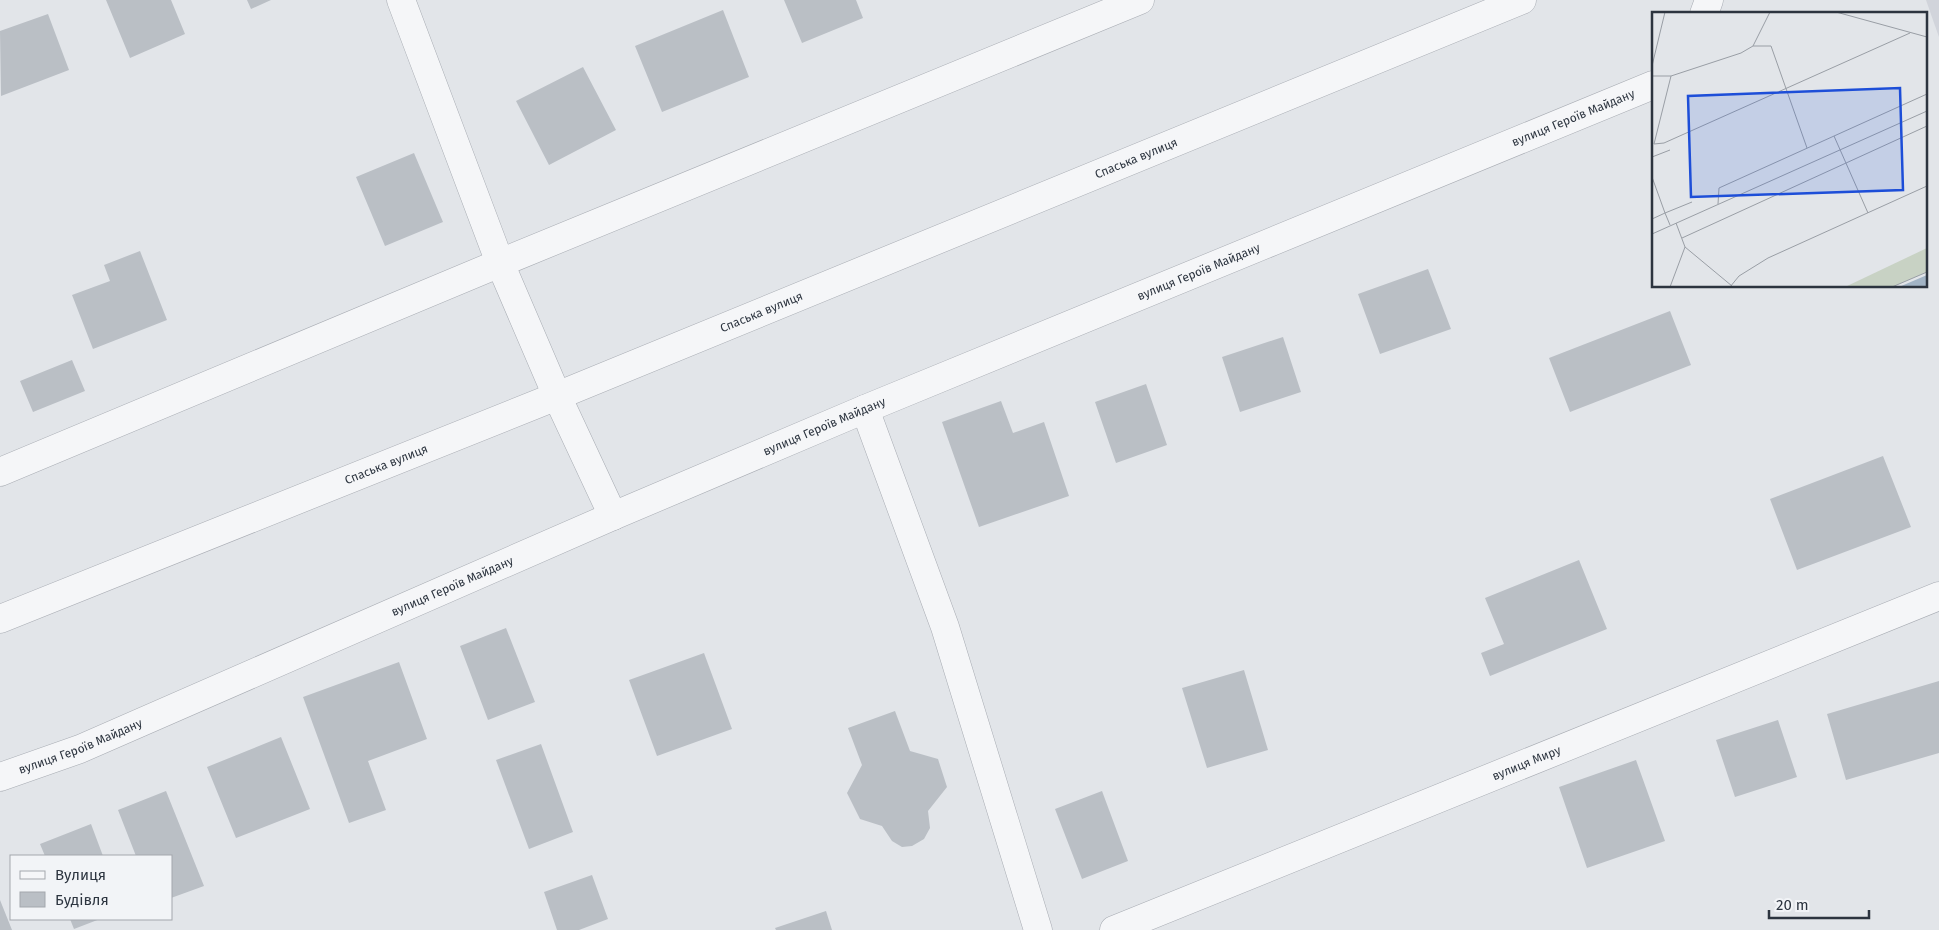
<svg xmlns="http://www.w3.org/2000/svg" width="1939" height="930" viewBox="0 0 1939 930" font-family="'Fira Sans',sans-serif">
<rect width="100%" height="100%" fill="#e2e5e9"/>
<path fill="#d1d4db" d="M1926,0H1939V37L1934,23Z"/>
<path fill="#babfc5" d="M106,0H171L185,34L130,58Z
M247,0H271L251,9Z
M784,0H856L863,18L802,43Z
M723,10L749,77L662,112L635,46Z
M48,14L69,70L1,96L0,31Z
M583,67L616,130L549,165L516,101Z
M414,153L443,222L385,246L356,177Z
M140,251L167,320L93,349L72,295L110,281L104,265Z
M1428,269L1451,329L1380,354L1358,294Z
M1670,311L1691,365L1570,412L1549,358Z
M1283,337L1301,392L1240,412L1222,357Z
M72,360L85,391L33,412L20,381Z
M1146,384L1167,445L1116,463L1095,402Z
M1001,401L1013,433L1044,422L1069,496L979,527L942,422Z
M1883,456L1911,527L1797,570L1770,499Z
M1579,560L1607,629L1490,676L1481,653L1504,644L1485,598Z
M506,628L535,702L488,720L460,646Z
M704,653L732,729L657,756L629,680Z
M399,662L427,739L368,761L386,810L349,823L303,697Z
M1244,670L1268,750L1207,768L1182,688Z
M1939,681V753L1846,780L1827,714Z
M895,711L910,751L938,759L947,787L928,811L930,828L924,839L912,846L902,847L892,841L882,826L860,819L847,793L862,765L848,728Z
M1778,720L1797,777L1735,797L1716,740Z
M281,737L310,809L236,838L207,767Z
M541,744L573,832L529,849L496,760Z
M1636,760L1665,841L1587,868L1559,787Z
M166,791L204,886L171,898V856H136L118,810Z
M1102,791L1128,861L1082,879L1055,809Z
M91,824L103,856H45L40,844Z
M592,875L608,919L579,930H557L544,892Z
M0,900L12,930H0Z
M826,911L832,930H776L775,928Z
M70,919H100L74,929Z"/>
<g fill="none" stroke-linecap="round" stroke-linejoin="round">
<g stroke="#a8acb3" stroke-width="29">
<g id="minor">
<path d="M401,0L500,263L557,396L613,516"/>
<path d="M1704,14L1709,0"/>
<path d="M865,409L945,627L1038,930"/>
<path d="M0,472L500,263L1140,0"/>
<path id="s1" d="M0,619L557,396L1522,0"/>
<path id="s2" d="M0,777L80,749L613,516L865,409L1653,85"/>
<path id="s3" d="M1114,930L1939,596"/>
</g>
</g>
<use href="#minor" stroke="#f5f6f8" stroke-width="28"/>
</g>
<g text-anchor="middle" stroke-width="4" stroke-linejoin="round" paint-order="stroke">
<g font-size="12" fill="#2c343f" stroke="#f2f4f7">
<text dy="4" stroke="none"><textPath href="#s2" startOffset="1706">вулиця Героїв Майдану</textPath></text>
<text dy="4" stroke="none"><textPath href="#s1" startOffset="1226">Спаська вулиця</textPath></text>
<text dy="4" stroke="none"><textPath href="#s2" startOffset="1301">вулиця Героїв Майдану</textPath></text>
<text dy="4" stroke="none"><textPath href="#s1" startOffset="821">Спаська вулиця</textPath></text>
<text dy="4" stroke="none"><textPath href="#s2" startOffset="896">вулиця Героїв Майдану</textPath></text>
<text dy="4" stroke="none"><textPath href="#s1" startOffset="416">Спаська вулиця</textPath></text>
<text dy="4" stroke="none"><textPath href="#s2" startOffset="491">вулиця Героїв Майдану</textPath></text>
<text dy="4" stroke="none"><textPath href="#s2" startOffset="86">вулиця Героїв Майдану</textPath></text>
<text dy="4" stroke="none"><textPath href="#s3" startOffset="445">вулиця Миру</textPath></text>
</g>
</g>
<g transform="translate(1652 12)">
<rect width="275" height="275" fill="#e2e5e9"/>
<path d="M275,236V260L240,275H193Z" fill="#c8d2c4"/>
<path d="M275,263V275H247Z" fill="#a2b4c5"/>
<path fill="none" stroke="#999ea5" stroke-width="1" d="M184,0L275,25M101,34H119L155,136M0,54L13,0M0,64H19L89,41L101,34L118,0M19,64L2,132L12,131L258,21M182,124L216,201M0,145L18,138M0,165L13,201L40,190M66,192L67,176L275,82M0,207L13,201L18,213M24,211L33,235L80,274M0,222L275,99M30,226L275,114M18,275L33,235M78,275L87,264L116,246L275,174M240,275L275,260"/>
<path fill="#1d4ed8" fill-opacity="0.15" stroke="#1d4ed8" stroke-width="2.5" d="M248,76L251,178L39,185L36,84Z"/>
<rect width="275" height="275" fill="none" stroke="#2c343f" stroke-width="2.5"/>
</g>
<rect x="10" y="855" width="162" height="65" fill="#f2f4f7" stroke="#a3a7ad"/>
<rect x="20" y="871" width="25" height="8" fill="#f5f6f8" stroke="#a3a7ad"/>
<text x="55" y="880" font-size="15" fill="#2c343f">Вулиця</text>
<rect x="20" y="892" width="25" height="15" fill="#babfc5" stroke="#a3a7ad"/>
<text x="55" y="905" font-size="15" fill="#2c343f">Будівля</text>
<path d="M1769 910v8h100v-8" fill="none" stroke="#2c343f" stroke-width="2.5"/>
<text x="1776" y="910" font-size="15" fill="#2c343f" stroke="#f2f4f7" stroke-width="4" paint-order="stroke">20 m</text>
</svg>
